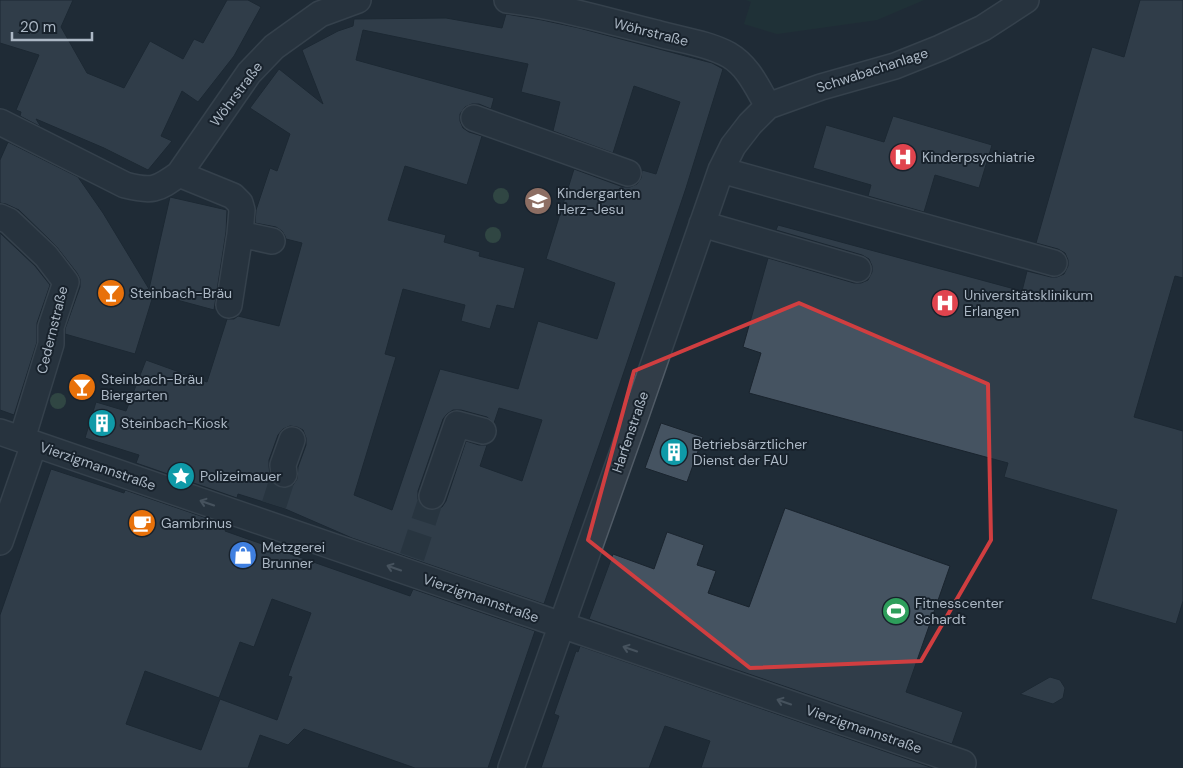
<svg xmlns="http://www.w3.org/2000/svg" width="1183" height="768" viewBox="0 0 1183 768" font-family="'DM Sans',sans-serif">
<rect width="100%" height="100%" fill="#1f2c37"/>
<path fill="#213838" d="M746,0H924L877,20L777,34L744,24L751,2Z"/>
<path fill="#455361" stroke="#1a242e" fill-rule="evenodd" d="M0,0H73L61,27L87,73L124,88L150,41L183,59L194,39L203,43L227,0H248L261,7L234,56L198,102L182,91L161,136L172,141L148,170L104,148L36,119L41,127L20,116L21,112L16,110L39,55L0,43Z
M1140,0H1183V278L1175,276L1134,417L1183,431V601L1176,624L1091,599L1117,510L1004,477L1008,463L749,393L761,353L743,347L768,258L854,283H861L868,280L872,272V266L869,259L862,255L776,230L778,225L1022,291L1027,271L1051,277H1057L1064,274L1068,266V260L1065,253L1058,249L1036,243L1092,47L1124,57Z
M506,14L542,20L579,28L712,63L723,69L686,188L603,434L544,604L352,538L283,508L238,494L237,498L136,463L139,455L85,438L96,402L126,411L146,360L207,382L227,319H234L238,316L279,326L302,243L286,239L285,236L282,231L276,227L255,223L256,210L270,168L277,171L290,134L250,108L279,69L323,104L302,50L338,31L353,26L354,19L446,18L502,28ZM363,30L528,64L521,92L560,102L553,131L613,153L634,86L680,102L656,174L642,170L641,178L637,184L630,187H623L574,169L546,259L615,283L597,339L538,321L518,389L440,369L392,510L354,495L396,357L385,354L403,289L465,305L461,321L490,329L497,305L514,309L525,268L479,256L480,252L444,242L446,235L388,220L405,166L467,185L482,136L469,132L463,128L460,121V114L465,107L472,104H479L491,109L494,98L356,60ZM499,408L542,420L522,481L480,466L487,445H479L466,441L446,501L442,507L434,510L427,509L421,506L418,499V491L443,419L447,414L453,410H461L487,417L494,423ZM290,426L297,427L303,430L306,438V445L298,467L297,479L293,485L285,488L278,487L273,483L270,476L269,466V460L278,435L283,429Z
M893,116L992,145L979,188L935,175L924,212L868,196L871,185L813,168L826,125L884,142Z
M8,142L78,177L103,213L149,289L170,197L227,210L226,232L214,310L151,293L153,296L135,354L65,334V329L80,287V279L77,273L56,246L19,210L6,204L0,203V160Z
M0,233L35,266L50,285L37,323V342L14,415L0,410Z
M661,423L703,437L687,482L645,468Z
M51,469L124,493L125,490L227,525L225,531L410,596L413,589L535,631L488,768H415L304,729L288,745L260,735L248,768H0V615ZM272,599L311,613L288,676L292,677L277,720L220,699L201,750L126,724L145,671L219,698L240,642L254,647Z
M785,508L950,566L906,692L963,712L952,744L589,619L613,554L654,569L667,532L704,545L697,565L716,571L708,593L749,607Z
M580,646L933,768H701L710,741L665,726L649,768H541L559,716L554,714L576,651L578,652Z
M1050,677L1060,680L1065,688L1063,698L1053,704L1020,694Z"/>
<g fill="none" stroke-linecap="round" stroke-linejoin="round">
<path stroke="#34414c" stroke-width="25" stroke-dasharray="25 12" stroke-linecap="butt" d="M274,505L284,474
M412,557L432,496"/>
<g stroke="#505b66" stroke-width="28">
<path id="minor" d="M507,0C558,6 607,21 656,33C680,40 707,43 729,55C748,66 757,87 768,106
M474,118L628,173
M0,122L125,185C152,192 157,190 179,174L249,73L274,47L320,14L358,0
M721,170L1054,263
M179,174L233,196L240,203L242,210L240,234L229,305
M0,217L9,221L46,256L66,282L51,327V344L22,439
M702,224L858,269
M240,234L272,241
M0,432L963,763L961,768
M284,474L283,465L292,440
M432,496L457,424L483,431
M0,542L34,444
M511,768L636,415L721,170L733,146L750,124L768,106L821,87L895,66L940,48L983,28L1026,0"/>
</g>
<use href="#minor" stroke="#323d48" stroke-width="25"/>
</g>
<g fill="#456652">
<circle cx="501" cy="196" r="8"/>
<circle cx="493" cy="235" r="8"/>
<circle cx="58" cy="401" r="8"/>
</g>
<defs><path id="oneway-shaft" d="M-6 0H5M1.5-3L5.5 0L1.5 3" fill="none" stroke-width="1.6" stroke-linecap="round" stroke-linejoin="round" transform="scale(1.25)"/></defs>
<g stroke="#75818d">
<use href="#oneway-shaft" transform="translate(207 503) rotate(-161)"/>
<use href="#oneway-shaft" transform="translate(394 568) rotate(-161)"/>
<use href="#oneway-shaft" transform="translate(630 649) rotate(-161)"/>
<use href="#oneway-shaft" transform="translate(784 702) rotate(-161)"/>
</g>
<path d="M0 0H1183V768H0ZM799,303L988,384L991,540L921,661L750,668L588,540L634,371Z" fill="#1f2c37" fill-opacity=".55" fill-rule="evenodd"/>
<path fill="none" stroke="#d03e40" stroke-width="4" stroke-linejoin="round" d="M799,303L988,384L991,540L921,661L750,668L588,540L634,371Z"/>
<defs>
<g id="hospital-disc" transform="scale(1.4375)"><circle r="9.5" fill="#e0444e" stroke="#18222c"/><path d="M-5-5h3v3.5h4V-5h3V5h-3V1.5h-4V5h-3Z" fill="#fff"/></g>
<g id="school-disc" transform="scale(1.4375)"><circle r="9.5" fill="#8d6e63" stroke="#18222c"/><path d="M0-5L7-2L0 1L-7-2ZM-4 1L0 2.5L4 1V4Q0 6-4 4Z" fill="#fff"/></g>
<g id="bar-disc" transform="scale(1.4375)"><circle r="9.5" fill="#e8710a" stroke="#18222c"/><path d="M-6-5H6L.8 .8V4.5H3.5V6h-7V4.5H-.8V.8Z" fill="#fff"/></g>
<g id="building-disc" transform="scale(1.4375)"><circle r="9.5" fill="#0f9aa8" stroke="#18222c"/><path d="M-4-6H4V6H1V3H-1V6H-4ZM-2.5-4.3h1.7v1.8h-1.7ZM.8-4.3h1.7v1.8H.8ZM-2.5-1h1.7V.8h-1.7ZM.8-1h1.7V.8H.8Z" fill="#fff"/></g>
<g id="sight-disc" transform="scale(1.4375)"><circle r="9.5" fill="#0f9aa8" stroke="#18222c"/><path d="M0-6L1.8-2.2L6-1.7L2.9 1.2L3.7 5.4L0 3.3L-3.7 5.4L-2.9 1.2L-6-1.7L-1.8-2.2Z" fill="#fff"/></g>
<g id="cafe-disc" transform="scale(1.4375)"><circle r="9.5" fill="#e8710a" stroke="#18222c"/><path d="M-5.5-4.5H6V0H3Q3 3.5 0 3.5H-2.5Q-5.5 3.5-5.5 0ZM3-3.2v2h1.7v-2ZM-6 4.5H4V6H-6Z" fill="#fff"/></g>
<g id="shop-disc" transform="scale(1.4375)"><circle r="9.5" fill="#3f7fe0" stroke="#18222c"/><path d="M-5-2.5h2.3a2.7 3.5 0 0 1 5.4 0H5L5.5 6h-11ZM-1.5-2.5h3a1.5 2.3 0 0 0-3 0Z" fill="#fff"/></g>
<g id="stadium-disc" transform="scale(1.4375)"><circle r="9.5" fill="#2e9e5b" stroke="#18222c"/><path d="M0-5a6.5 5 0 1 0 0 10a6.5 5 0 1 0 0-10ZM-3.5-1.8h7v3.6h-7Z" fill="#fff"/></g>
</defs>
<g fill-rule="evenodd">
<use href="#hospital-disc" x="903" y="157"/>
<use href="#school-disc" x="538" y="201"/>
<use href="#bar-disc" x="111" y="293"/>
<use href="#hospital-disc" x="945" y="303"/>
<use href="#bar-disc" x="82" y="387"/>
<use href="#building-disc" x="102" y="423"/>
<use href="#building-disc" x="674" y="452"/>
<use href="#sight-disc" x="181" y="476"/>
<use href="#cafe-disc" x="142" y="523"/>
<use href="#shop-disc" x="243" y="555"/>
<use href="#stadium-disc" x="896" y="611"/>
</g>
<g text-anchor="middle" stroke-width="4" stroke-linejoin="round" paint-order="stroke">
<g font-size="14" fill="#acb8c5" stroke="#18222c">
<text transform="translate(651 32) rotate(14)" y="5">Wöhrstraße</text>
<text transform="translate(872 70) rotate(-18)" y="5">Schwabachanlage</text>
<text transform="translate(236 94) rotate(-53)" y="5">Wöhrstraße</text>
<text transform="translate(52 330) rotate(-76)" y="5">Cedernstraße</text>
<text transform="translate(630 432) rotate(-71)" y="5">Harfenstraße</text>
<text transform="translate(98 466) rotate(19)" y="5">Vierzigmannstraße</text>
<text transform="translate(481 598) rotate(19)" y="5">Vierzigmannstraße</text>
<text transform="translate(864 729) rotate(19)" y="5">Vierzigmannstraße</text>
</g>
<g font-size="14" fill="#acb8c5" stroke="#18222c" text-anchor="start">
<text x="922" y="162">Kinderpsychiatrie</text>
<text x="557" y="198">Kindergarten<tspan x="557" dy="16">Herz-Jesu</tspan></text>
<text x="130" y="298">Steinbach-Bräu</text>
<text x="964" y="300">Universitätsklinikum<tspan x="964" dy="16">Erlangen</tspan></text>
<text x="101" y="384">Steinbach-Bräu<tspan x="101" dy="16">Biergarten</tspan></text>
<text x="121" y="428">Steinbach-Kiosk</text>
<text x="693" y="449">Betriebsärztlicher<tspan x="693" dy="16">Dienst der FAU</tspan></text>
<text x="200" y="481">Polizeimauer</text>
<text x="161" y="528">Gambrinus</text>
<text x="262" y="552">Metzgerei<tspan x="262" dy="16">Brunner</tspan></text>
<text x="915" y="608">Fitnesscenter<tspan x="915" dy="16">Schardt</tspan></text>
</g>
</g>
<path d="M12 32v8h80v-8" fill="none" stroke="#acb8c5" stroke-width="2.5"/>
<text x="20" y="32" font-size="15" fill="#acb8c5" stroke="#18222c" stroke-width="4" paint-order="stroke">20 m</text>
</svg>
